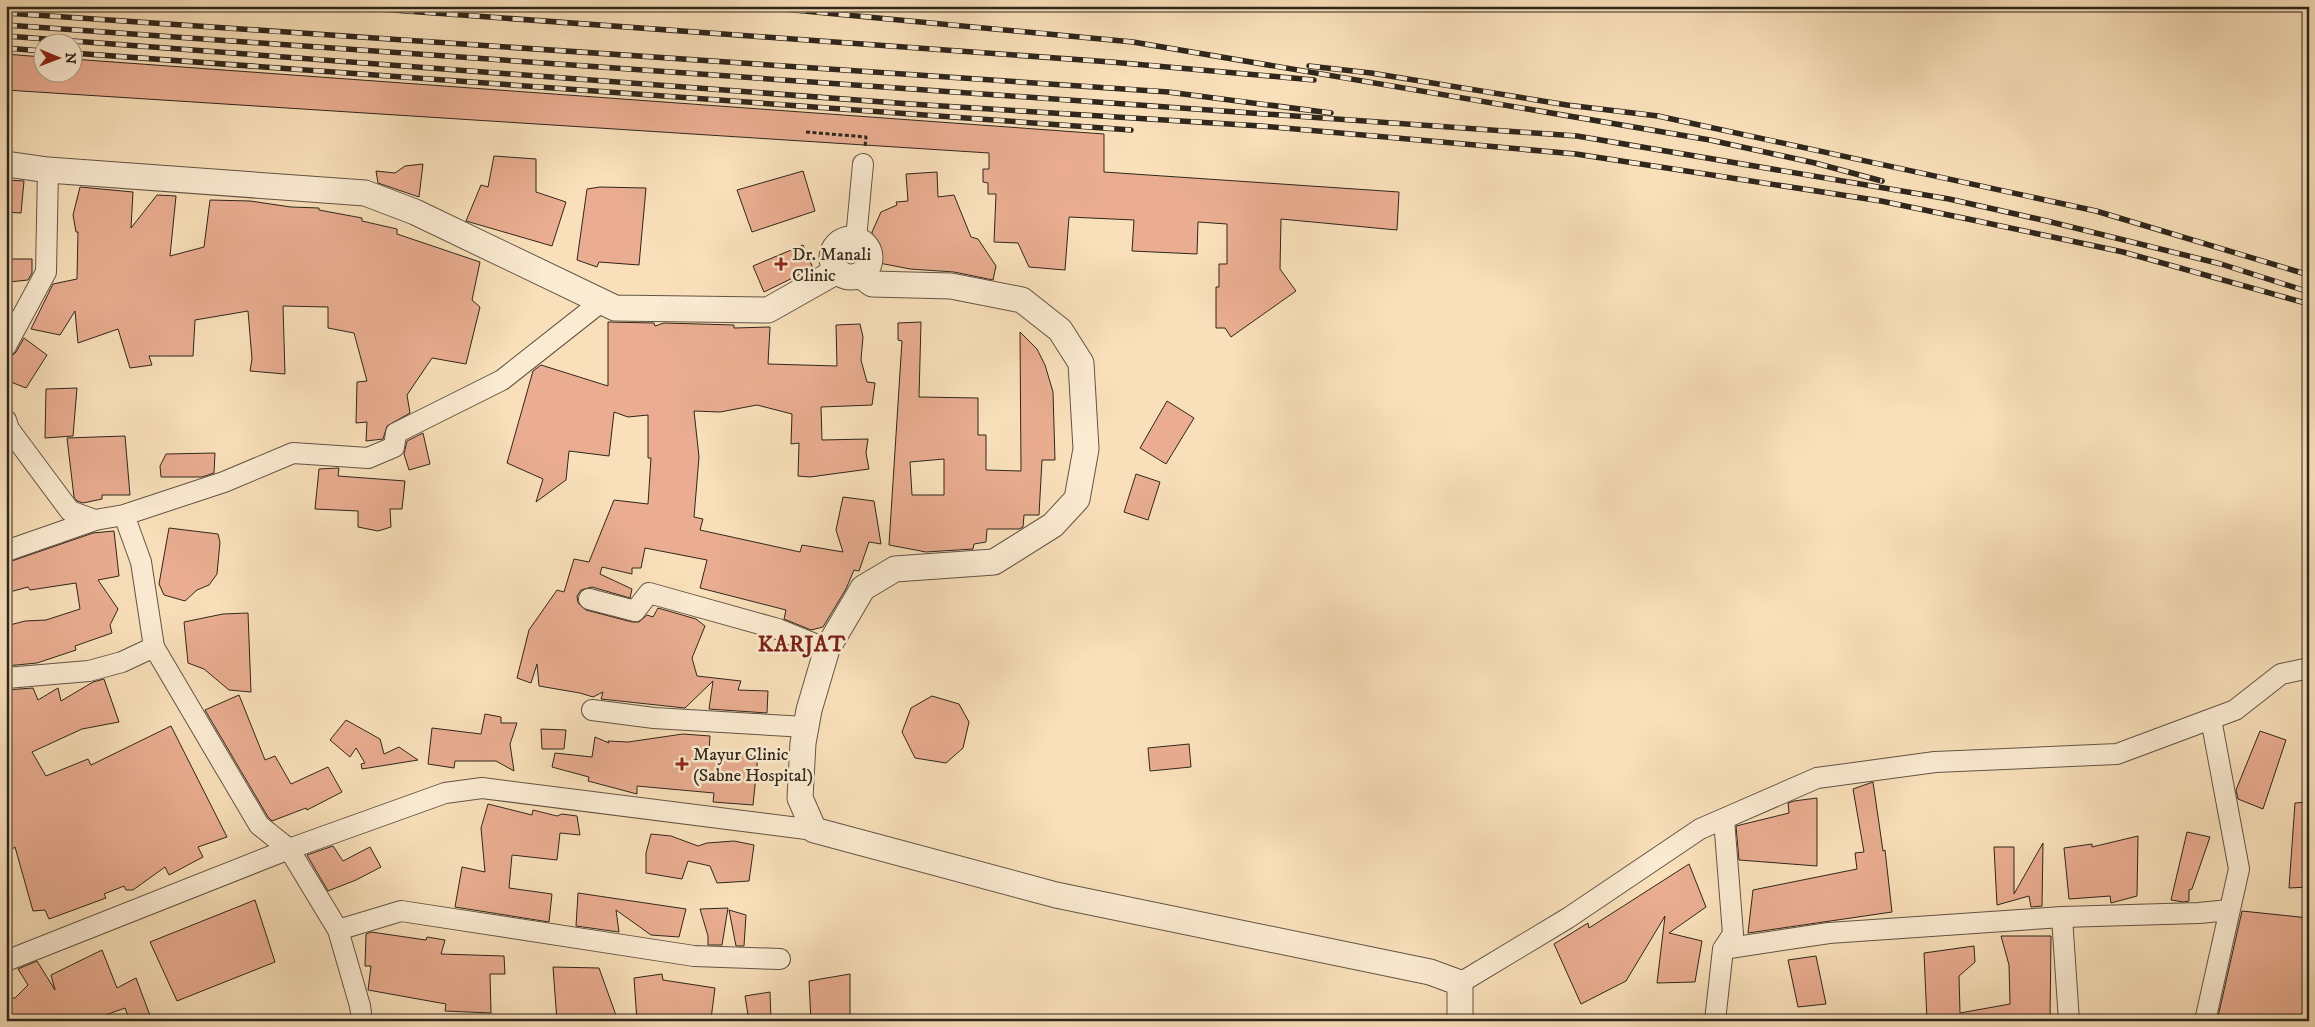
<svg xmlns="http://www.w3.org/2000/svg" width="2315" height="1027" viewBox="0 0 2315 1027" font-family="'IM FELL DW Pica',serif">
<rect width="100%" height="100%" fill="#f9e0ba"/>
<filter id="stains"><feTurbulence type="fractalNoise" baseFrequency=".004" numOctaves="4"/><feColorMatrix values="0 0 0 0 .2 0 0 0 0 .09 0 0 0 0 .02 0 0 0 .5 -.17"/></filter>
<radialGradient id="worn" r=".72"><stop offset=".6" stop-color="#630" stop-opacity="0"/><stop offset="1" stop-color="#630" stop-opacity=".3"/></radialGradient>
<path fill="#eaad91" stroke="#2f261c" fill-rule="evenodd" d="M6,54L42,57V72H72V59L1104,134V172L1399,192L1397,230L1281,219L1280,269L1296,291L1231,337L1225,328H1216V287H1219V264H1227V224L1198,222L1197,254L1132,251L1134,220L1069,217L1065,270L1029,267L1018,243L994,242L996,194H988V183L983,182V169H989V153L6,90Z
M494,156L536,159V192L566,202L552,246L466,221L481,185L488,187Z
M423,164L419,197L378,183L376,171L395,173L405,166Z
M803,171L815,211L752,232L737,190Z
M937,172L938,197L954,195L971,237L978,239L996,266L993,280L954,272L910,269L874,262L872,232L881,212L897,205L896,202L908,201L906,174Z
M6,180L24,181L21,213L6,212Z
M80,187L133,192L131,228L157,195L176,196L170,256L204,247L210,200L250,201L291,207L319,208V210L362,218V221L397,229V234L480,262L472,300L480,307L466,364L432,358L407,395L410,413L387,426L383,439L366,441L367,422L356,423L357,382L367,381L354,333L328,328V307L283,306L285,374L250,371L252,359L248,311L195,320L193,356H149L152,365L130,368L118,329L78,343L75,311L60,335L31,329L53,284L77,279L78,232H76L73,215Z
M600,187L646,188L639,265L599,262L597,267L577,260L587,189Z
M803,245L813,268L764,292L753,266Z
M8,259H32V273L28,280L9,282Z
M608,322L654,323L655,326L664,323L734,325V328L770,327L768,364L837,366L836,325L860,324L863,337L861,360L867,382L875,383L872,405L821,407L822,440L868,439L866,453L869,469L810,477L798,476L799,443L791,444L792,414L757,405L720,412L694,411L699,457L694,517L703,519L700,530L800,552L802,545L843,552L836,530L843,497L874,501L881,544L869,542L859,571L854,570L846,589L823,627L811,630L784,619L786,610L700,588L707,560L645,548L641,568H632V574L602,567L600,574L632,589L630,598L592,587L581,590L577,596L578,603L586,610L632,622H639L647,615L653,617L658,608L696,619L705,626L692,658L697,676L741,681L738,690L768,691L767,713L709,709L713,681L685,708L601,699L603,692L593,697L580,693L539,686L537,664L531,683L517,678L529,630L557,590L564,592L574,559L589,562L614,500L648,504L651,458H648V415L628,417L614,412L609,456L569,451L566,480L536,502L543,479L507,463L533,371L541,365L608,386Z
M921,322L919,397L978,398V435H986V470L1021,471L1020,332L1037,349L1045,365L1053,392L1055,460H1042L1039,515H1024L1023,527L1019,529H987L986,542L974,544L973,549L926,552L889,545L902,341L898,340V323ZM944,459V495H912L910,462Z
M24,338L47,355L26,388L6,380V362L16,352Z
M77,388L73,436L45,438L46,389Z
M1167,401L1194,418L1166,464L1140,448Z
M423,433L430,464L409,470L404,454L407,441Z
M125,436L130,495H102V499L83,503L77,501L74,497L67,438Z
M215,453L214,473L202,477H161L160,466L166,454Z
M339,468L338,476L405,481L402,509H390L391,527L378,531L358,527V511L315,509L319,469Z
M1136,474L1160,482L1148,520L1124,512Z
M169,528L218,534L220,542L217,574L209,585L197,590L185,601L164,595L159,584Z
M114,531L119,576L98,580L118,609L110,625L112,633L75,646L76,650L37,663L6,666V626L25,621L46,620L80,609L76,583L30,590L28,587L6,593V563L93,533Z
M248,613L251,692L229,690L204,669L188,663L184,622L223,614Z
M104,679L119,722L82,729L32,752L46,776L88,759L91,765L171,726L227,837L198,847L203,857L169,875L165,867L133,890H126L124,886L104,894L106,898L49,919L45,910L33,911L15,847L6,854V690L33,688L38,700L58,688L61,701L93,682Z
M239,695L265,760L275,756L291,784L328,767L342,792L307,810L306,808L272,821L268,817L205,710Z
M932,696L959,704L969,722L963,748L946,763L915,758L902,732L911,708Z
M485,714L501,717V723H517L510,744L514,771L496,761H455L454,768L428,764L432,728L481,734Z
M346,720L380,739L384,754L399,747L418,760L362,769L361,764L365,763L356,748L350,757L330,740Z
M541,729L566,730L564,749H542Z
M2260,731L2286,740L2263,809L2238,799L2236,790Z
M683,734L710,736L709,751L758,756L753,805L713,802L714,793L637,786V794L588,781L589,777L552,767L555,753L592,757L595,737L609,743L608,741L628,742Z
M1189,744L1191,767L1150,771L1148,748Z
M1873,782L1883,851L1885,850L1892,912L1748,933L1753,890L1857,869L1855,853L1864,852L1853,789Z
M1817,798V866L1739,860L1736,826L1789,813L1788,803L1794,801Z
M2309,802V887L2289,888L2295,803Z
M488,804L532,815L533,810L557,816L562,814L577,816L580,835L560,833L557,860L512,855L509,888L552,894L549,922L455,907L462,867L485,872L481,828Z
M2187,832L2210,837L2192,889L2189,890V901L2184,902L2171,900Z
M651,834L671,836L698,846L707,843L734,841L754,845L749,881L717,883L710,866L688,861L682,879L646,873V853Z
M2138,836L2137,896L2111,903L2110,896L2069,899L2064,848L2092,844V847Z
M2043,843L2042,906L2031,907L2029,896L1997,905L1994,847H2014V894Z
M333,846L343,861L370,847L381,867L356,880L328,891L307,855Z
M1689,864L1706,907L1669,933L1702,941L1695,982L1657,983L1665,916L1626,981L1581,1004L1554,944L1588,923L1589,928Z
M578,893L686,909L679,937L651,935L616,910L619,932L576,926Z
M255,900L275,962L177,1001L150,942Z
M728,908L722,945H708V936L700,909Z
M729,910L746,915L744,946H736Z
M2242,911L2309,918V965L2304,993H2308L2306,1021H2217Z
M371,932L426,940L427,937L445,940L441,954L504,956L505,974H490L491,1013L445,1011L446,1004L368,990L371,966H365L366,934Z
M2001,936H2051L2050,1021H1927L1924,953L1974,946L1975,962L1959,976L1960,1013L2010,1004L2009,965Z
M102,950L117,988L136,978L152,1021H130L125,1008L89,1021H6V998H15L28,985L18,969L37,961L55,990L51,975Z
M1816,956L1826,1004L1798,1007L1788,960Z
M553,967L599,968L618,1021H557Z
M662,974L663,980L715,988L711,1019L637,1021L634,978Z
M850,974V1017L834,1021H811L809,981Z
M770,992L771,1021H749L745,996Z"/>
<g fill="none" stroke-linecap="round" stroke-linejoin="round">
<g stroke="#625444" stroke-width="22">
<path id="minor" d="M856,239L863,164
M6,346L46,272L48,170
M6,420L9,429L70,511L95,520
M124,515L224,482L293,453L368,458L394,447L396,433L502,380L601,302
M6,551L95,520L124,515L141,562L154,647L122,662L89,671L6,678
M589,599L635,611L649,593L778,629L827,649
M154,647L259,825L289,849L338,930L360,1006L362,1021
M592,710L654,718L806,727
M2062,917L2199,913L2229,910
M338,930L401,911L694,956L780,959
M1723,949L1733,934L1724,819
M6,961L289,849L445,793L482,788L814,830
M1460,983L1568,918L1700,829L1817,778L1935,762L2117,754L2235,710L2281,674L2309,668
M1715,1021L1723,949L1829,933L2062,917L2069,1021
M2205,1021L2239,869L2211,719"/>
</g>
<g stroke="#625444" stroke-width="27">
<path id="tertiary" d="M6,164L48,170L365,193L415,212L615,308L768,310L837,271
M832 258a19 19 0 1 1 38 0a19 19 0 1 1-38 0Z
M860,275L872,284L951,286L1022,300L1060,330L1081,363L1086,449L1077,499L1053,525L994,562L895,569L863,588L827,649L809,710L803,743L800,798L814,830L1056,895L1430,972L1460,983V1021"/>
</g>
<path stroke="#2f261c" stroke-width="3" stroke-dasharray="4 2.5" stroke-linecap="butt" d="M806,132L866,137L865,147"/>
<use href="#minor" stroke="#fbebd2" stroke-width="20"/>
<use href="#tertiary" stroke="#fbebd2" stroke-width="25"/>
<g stroke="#2f261c" stroke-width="5.5">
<path id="rail" d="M337,6L1111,62L1314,80
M751,6L1133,42L1710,140L1815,163L1882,181
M6,13L1168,92L1331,113
M6,25L1577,136L1949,199L2047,221L2221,264L2309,292
M6,36L910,104L1261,126L1576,154L1881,201L1968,219L2123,252L2309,304
M6,48L42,51
M72,53L1131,130
M1309,66L1371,73L1567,105L1658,116L2096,211L2309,275"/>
</g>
<use href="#rail" stroke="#fbebd2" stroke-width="4" stroke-dasharray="11" stroke-linecap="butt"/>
</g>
<g fill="#8f2418" stroke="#fbebd2" stroke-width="2">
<path d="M778.5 256.5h5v5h5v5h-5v5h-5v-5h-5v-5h5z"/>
<path d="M679.5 756.5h5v5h5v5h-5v5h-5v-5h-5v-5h5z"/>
</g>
<g text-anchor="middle" stroke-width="5" stroke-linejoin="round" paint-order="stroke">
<g font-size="18" fill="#2f261c" stroke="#fbebd2" text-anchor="start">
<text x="792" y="260">Dr. Manali<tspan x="792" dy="21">Clinic</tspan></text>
<text x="693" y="760">Mayur Clinic<tspan x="693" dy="21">(Sabne Hospital)</tspan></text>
</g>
<g font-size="22" font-weight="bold" letter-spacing="1" fill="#7a1f14" stroke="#fbebd2">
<text x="802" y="651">KARJAT</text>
</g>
</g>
<rect width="2315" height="1027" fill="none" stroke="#f9e0ba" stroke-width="25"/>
<rect x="8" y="8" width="2300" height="1012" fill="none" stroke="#2f261c" stroke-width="2.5"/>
<rect x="12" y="12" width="2290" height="1002" fill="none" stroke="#2f261c"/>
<g transform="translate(58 58) rotate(91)"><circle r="24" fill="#fbebd2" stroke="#a99c89"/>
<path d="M0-4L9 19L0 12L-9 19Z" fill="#8f2418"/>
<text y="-8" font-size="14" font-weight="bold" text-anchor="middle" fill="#2f261c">N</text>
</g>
<rect width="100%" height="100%" filter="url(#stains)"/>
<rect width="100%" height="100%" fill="url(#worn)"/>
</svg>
